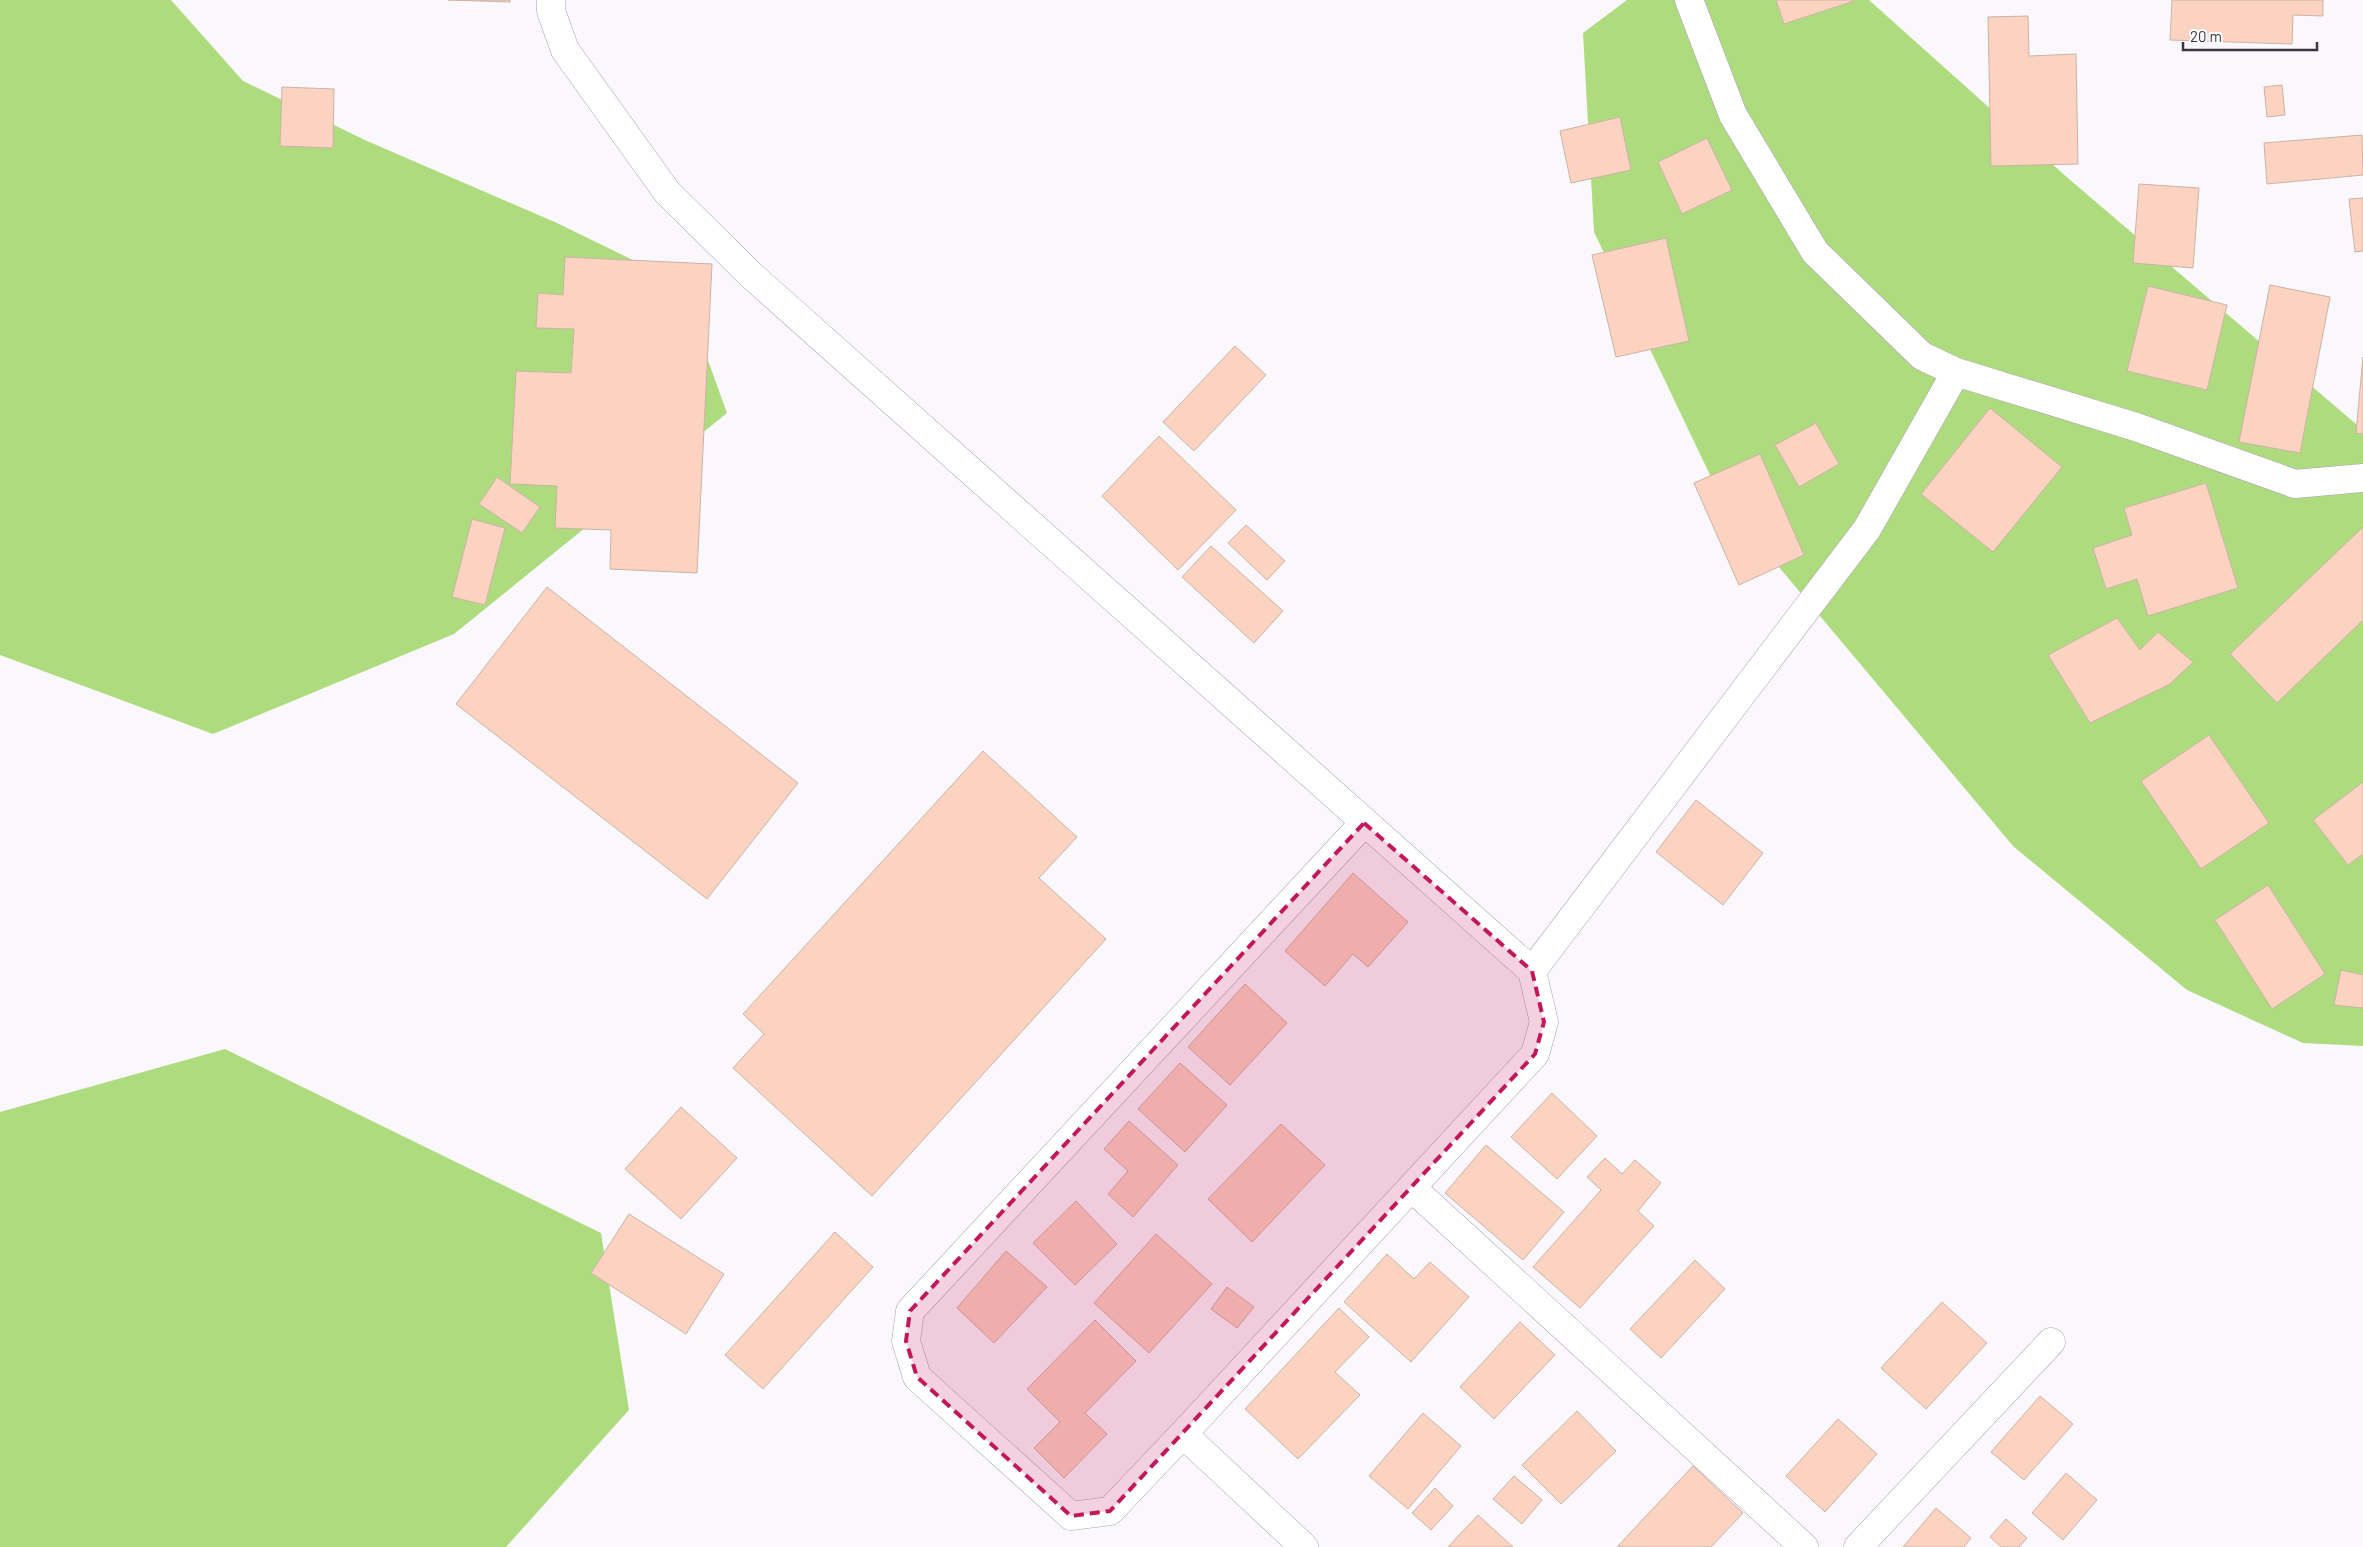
<svg xmlns="http://www.w3.org/2000/svg" width="2363" height="1547" viewBox="0 0 2363 1547" font-family="Barlow,sans-serif">
<rect width="100%" height="100%" fill="#faf8fd"/>
<path fill="#afdb7f" d="M0,0H171L243,81L367,141L557,223L680,283L727,413L454,634L213,734L0,655Z
M1627,0H1869L2069,179L2363,430V1046L2303,1043L2187,990L2013,846L1721,498L1594,232L1583,33Z
M225,1049L601,1233L629,1410L506,1547H0V1112Z"/>
<path fill="#fbd3c0" stroke="#cbb2a6" d="M448,0H510V2Z
M1776,0H1854V1L1784,24Z
M2172,0H2323V16L2293,15L2292,44L2170,40Z
M2028,16L2029,56L2076,54L2078,164L1991,166L1988,17Z
M2282,85L2285,115L2267,117L2264,87Z
M282,87L334,89L333,148L280,146Z
M1620,117L1631,170L1571,183L1560,131Z
M2362,135L2363,175L2267,184L2264,143Z
M1707,138L1732,190L1682,214L1658,162Z
M2139,184L2199,188L2193,268L2133,263Z
M2363,198V251L2355,252L2349,199Z
M1666,238L1689,341L1616,357L1592,255Z
M565,257L712,264L697,573L610,569L611,530L555,528L557,486L510,484L516,371L571,373L574,329L536,328L538,293L563,295Z
M2270,285L2330,297L2300,453L2239,442Z
M2148,286L2227,305L2207,390L2127,371Z
M1235,346L1266,375L1194,451L1163,422Z
M2363,357V434L2356,433Z
M1990,408L2062,467L1993,552L1921,494Z
M1816,423L1839,464L1799,487L1775,445Z
M1159,436L1236,510L1178,570L1102,496Z
M1760,454L1804,555L1739,585L1694,483Z
M497,477L540,507L522,533L479,504Z
M2206,483L2238,588L2148,616L2137,579L2106,589L2093,548L2132,535L2124,508Z
M472,519L505,528L485,605L452,597Z
M1246,525L1285,561L1267,580L1228,543Z
M2363,527V620L2277,703L2230,654Z
M1211,546L1283,611L1254,643L1182,577Z
M547,587L798,783L707,899L456,704Z
M2117,618L2140,650L2158,632L2193,662L2170,684L2090,723L2048,655Z
M2209,735L2269,823L2201,869L2141,781Z
M983,751L1077,837L1039,878L1106,939L872,1196L733,1068L764,1034L743,1014Z
M2363,782V854L2348,865L2313,820Z
M1696,800L1763,853L1723,905L1656,852Z
M1353,873L1408,922L1368,967L1353,954L1325,986L1285,951Z
M2268,885L2325,974L2272,1009L2215,920Z
M2341,970L2363,975V1008L2334,1005Z
M1245,984L1287,1023L1230,1085L1188,1047Z
M1180,1063L1227,1105L1185,1152L1138,1109Z
M1552,1093L1597,1136L1557,1179L1511,1137Z
M681,1107L737,1158L681,1219L625,1169Z
M1129,1121L1178,1165L1133,1217L1108,1194L1128,1171L1104,1149Z
M1281,1124L1325,1165L1252,1242L1208,1199Z
M1486,1145L1564,1212L1523,1260L1445,1193Z
M1605,1158L1622,1174L1635,1160L1661,1183L1638,1211L1654,1226L1580,1308L1533,1267L1601,1190L1587,1177Z
M1076,1201L1117,1244L1075,1285L1033,1243Z
M629,1214L724,1274L686,1334L591,1273Z
M835,1232L873,1267L763,1389L725,1355Z
M1156,1234L1212,1284L1149,1353L1094,1303Z
M1006,1251L1047,1287L994,1343L957,1308Z
M1387,1254L1414,1279L1430,1262L1469,1297L1411,1362L1344,1302Z
M1695,1260L1725,1289L1661,1358L1630,1329Z
M1227,1287L1254,1307L1237,1328L1211,1309Z
M1942,1302L1987,1343L1926,1409L1881,1368Z
M1339,1308L1369,1337L1335,1372L1360,1395L1298,1459L1245,1409Z
M1095,1320L1136,1361L1085,1413L1107,1434L1064,1478L1034,1448L1060,1422L1027,1389Z
M1520,1322L1555,1355L1494,1419L1460,1387Z
M2040,1396L2073,1424L2024,1480L1991,1452Z
M1577,1411L1616,1451L1561,1504L1522,1465Z
M1423,1413L1461,1446L1408,1509L1369,1476Z
M1838,1419L1877,1454L1825,1512L1786,1476Z
M1693,1466L1743,1513L1711,1547H1617Z
M2066,1473L2097,1500L2063,1540L2032,1513Z
M1514,1476L1542,1500L1522,1524L1493,1499Z
M1435,1488L1453,1506L1431,1530L1412,1513Z
M1936,1508L1971,1538L1964,1547H1903Z
M1478,1515L1513,1547H1448Z
M2006,1519L2027,1538L2019,1547H2001L1990,1537Z"/>
<g fill="none" stroke-linecap="round" stroke-linejoin="round">
<g stroke="#aaa0b5" stroke-width="29">
<path id="street" d="M551,0V11L565,50L667,192L751,275L1532,971L1544,1022L1535,1054L1183,1434L1304,1547
M1689,0L1733,115L1815,252L1922,356L1956,372L2136,427L2295,484L2363,478
M1532,971L1867,529L1956,372
M1412,1188L1804,1547
M1183,1434L1110,1511L1071,1516L917,1377L906,1341L910,1311L1364,823
M1858,1547L2051,1342"/>
</g>
<use href="#street" stroke="#fff" stroke-width="28"/>
</g>
<path fill="#c2185b" fill-opacity="0.2" stroke="#c2185b" stroke-width="4" stroke-dasharray="10 6" stroke-linejoin="round" d="M1364,823L1532,971L1544,1022L1535,1054L1110,1511L1071,1516L917,1377L906,1341L910,1311Z"/>
<path d="M2183 42v8h134v-8" fill="none" stroke="#3b3740" stroke-width="2.5"/>
<text x="2190" y="42" font-size="15" fill="#3b3740" stroke="#ffffff" stroke-width="4" paint-order="stroke">20 m</text>
</svg>
